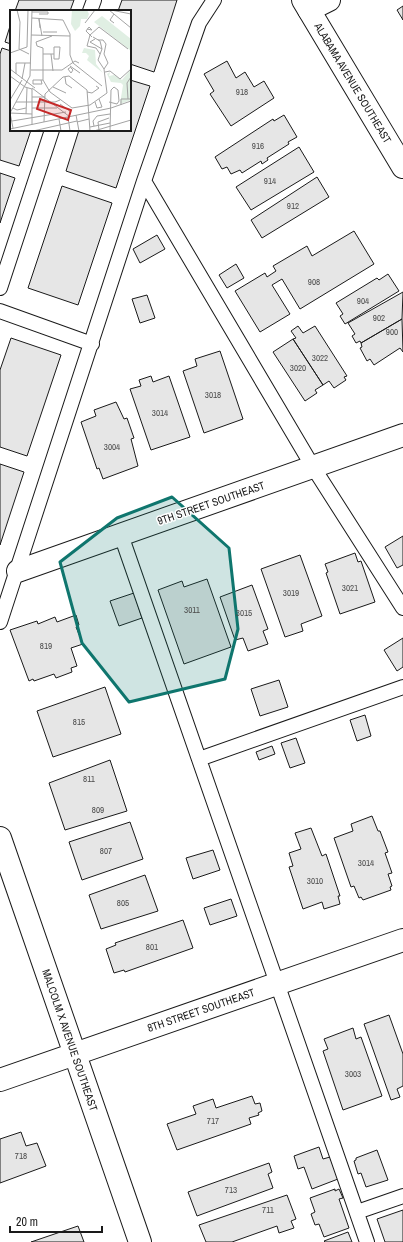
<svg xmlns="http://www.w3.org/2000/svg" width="403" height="1242" viewBox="0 0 403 1242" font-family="'Archivo Narrow',sans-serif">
<rect width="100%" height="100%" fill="#fff"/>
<path fill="#e6e6e6" stroke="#1a1a1a" d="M19,0H74L70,11H15Z
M122,0H177L154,72L130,64V11H118Z
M403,6V20L397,10Z
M11,23V44L5,42Z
M2,48L11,51V130H31L19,166L0,160V54Z
M227,61L236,78L245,72L254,87L264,81L274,98L231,126L210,94L214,91L204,74Z
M130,80L150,86L116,188L66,171L79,130H130Z
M284,115L297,137L288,142L289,144L267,158L268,160L262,164L261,161L242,173L240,170L231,174L227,167L222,169L215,157L273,119L274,121Z
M299,147L314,172L251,210L236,187Z
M0,173L15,178L0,223Z
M317,177L329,197L262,238L251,220Z
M62,186L112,203L78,305L28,288Z
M354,231L374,264L300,309L282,279L272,285L290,314L260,332L235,291L265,273L267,277L276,271L273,266L307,246L312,256Z
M157,235L165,249L140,263L133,249Z
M236,264L244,278L227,288L219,275Z
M388,274L399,291L345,324L340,316L343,314L336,303L377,278L379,280Z
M403,292L402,319L361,343L360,341L356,343L352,336L355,334L348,323Z
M147,295L155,318L140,323L132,299Z
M402,319L403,352L400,348L374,365L370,359L367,361L360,348L362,347L361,343Z
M298,326L303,333L315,326L347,376L344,377L346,380L334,388L329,381L323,385L293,339L296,338L291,331Z
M11,338L61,355L27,456L0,447V370Z
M293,339L323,385L315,390L317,393L305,401L273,352Z
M220,351L243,419L204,433L183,371L197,366L195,359Z
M151,376L153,382L169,376L190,437L151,450L130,389L141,386L139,380Z
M116,402L124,419L127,418L134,438L131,439L138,466L103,479L99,468L97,469L81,422L96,416L94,410Z
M0,464L24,472L0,545Z
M403,536V565L397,568L385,547Z
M355,553L358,562L361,561L375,602L340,614L326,573L328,572L325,564Z
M300,555L322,616L301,624L303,631L285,637L261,569Z
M207,579L231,647L184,664L158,590L182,581L184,587Z
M252,585L268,629L263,631L268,644L248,651L243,638L235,640L220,597Z
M134,593L142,618L119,626L110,601Z
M76,615L79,625L76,627L83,644L71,648L77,666L71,668L72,672L56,678L54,674L34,681L33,679L29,681L10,630L37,621L38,624L55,617L57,622Z
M403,638V667L397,671L384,650Z
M279,680L288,707L260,716L251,689Z
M105,687L121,734L53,757L37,711Z
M365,715L371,736L357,741L350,720Z
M296,738L305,763L290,768L281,743Z
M272,746L275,754L259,760L256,752Z
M110,760L127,811L65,830L49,783Z
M372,816L378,831H380L388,852L385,853L392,873L388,874L392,886L390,887L391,890L363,900L361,897L359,898L354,886L351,887L334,838L353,831L351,824Z
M130,822L143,859L82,880L69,842Z
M311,828L322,856L326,854L340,896H338L340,904L324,909L322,902L303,909L289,867L293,866L289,853L301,849L295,833Z
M213,850L220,870L193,879L186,858Z
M145,875L158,911L101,929L89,895Z
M231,899L237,916L210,925L204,908Z
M183,920L193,948L125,972L124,970L114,973L106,949L116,945L115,943Z
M389,1015L403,1054V1086L397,1089L400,1097L391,1100L364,1024Z
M353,1028L356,1039L361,1037L382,1096L343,1110L323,1051L328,1049L324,1039Z
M252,1096L255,1104L260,1103L262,1111L258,1113L259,1115L249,1118L251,1124L177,1150L167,1124L196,1114L193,1106L213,1099L216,1108Z
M21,1132L26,1146L37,1143L46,1166L0,1183V1139Z
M319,1147L323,1159L330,1157L338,1179L312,1189L304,1167L298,1169L294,1156Z
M377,1150L388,1180L366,1187L361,1173L358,1174L354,1161L356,1160V1158Z
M269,1163L272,1172L268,1174L273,1188L197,1216L188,1192Z
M335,1189V1191L339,1189L343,1198L339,1199L349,1228L324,1237L319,1224L315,1225L311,1214L315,1212L310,1198Z
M287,1195L296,1219L291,1221L294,1228L279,1233L277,1226L232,1242H206L199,1225Z
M403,1210V1242H385L377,1219Z
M78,1226L84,1242H31Z
M348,1232L352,1242H325L324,1241Z"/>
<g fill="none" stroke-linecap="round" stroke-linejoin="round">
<g stroke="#1a1a1a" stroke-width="16">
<path id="lane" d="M90,11L94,0
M144,181L313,467L403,608
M0,288L52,130
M0,311L92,344
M121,535L367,1242
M0,622L144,181L199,23L214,0
M199,759L403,687
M357,1212L403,1196"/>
</g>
<g stroke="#1a1a1a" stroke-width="24">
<path id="street" d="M309,10L329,0
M18,571L403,435
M0,838L140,1242
M0,1080L403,940"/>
</g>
<g stroke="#1a1a1a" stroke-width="24">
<path id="secondary" d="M303,0L403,167"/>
</g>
<use href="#lane" stroke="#fff" stroke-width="14"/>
<use href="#street" stroke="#fff" stroke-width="22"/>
<use href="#secondary" stroke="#fff" stroke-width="22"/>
</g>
<path fill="#0f766e" fill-opacity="0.2" stroke="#0f766e" stroke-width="3" stroke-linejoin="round" d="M172,497L229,548L238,629L225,679L129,702L82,643L60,562L117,518Z"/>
<g text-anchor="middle" stroke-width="3" stroke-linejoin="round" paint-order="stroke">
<g font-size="9" fill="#4d4d4d">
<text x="242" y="95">918</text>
<text x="258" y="149">916</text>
<text x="270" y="184">914</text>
<text x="293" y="209">912</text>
<text x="314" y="285">908</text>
<text x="363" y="304">904</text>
<text x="379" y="321">902</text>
<text x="392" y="335">900</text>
<text x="320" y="361">3022</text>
<text x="298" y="371">3020</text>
<text x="213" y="398">3018</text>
<text x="160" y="416">3014</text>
<text x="112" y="450">3004</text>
<text x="350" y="591">3021</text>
<text x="291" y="596">3019</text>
<text x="192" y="613">3011</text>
<text x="244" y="616">3015</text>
<text x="46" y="649">819</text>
<text x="79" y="725">815</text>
<text x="89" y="782">811</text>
<text x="98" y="813">809</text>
<text x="106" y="854">807</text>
<text x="366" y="866">3014</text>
<text x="315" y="884">3010</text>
<text x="123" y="906">805</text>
<text x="152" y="950">801</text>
<text x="353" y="1077">3003</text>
<text x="213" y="1124">717</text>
<text x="21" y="1159">718</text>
<text x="231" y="1193">713</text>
<text x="268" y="1213">711</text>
</g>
<g font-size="11" fill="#1a1a1a" stroke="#fff">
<text transform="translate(353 83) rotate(59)" y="4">ALABAMA AVENUE SOUTHEAST</text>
<text transform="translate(211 503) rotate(-19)" y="4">9TH STREET SOUTHEAST</text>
<text transform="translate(201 1010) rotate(-19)" y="4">8TH STREET SOUTHEAST</text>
<text transform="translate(70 1040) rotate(71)" y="4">MALCOLM X AVENUE SOUTHEAST</text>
</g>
</g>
<g transform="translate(10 10)">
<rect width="121" height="121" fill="#fff"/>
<path d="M62,0H77L79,4L77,9H71L70,16L65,21L61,14ZM92,6L121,29V41L84,12ZM74,38L85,40L86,54L93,63L77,50L79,46L76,43H72ZM121,59V90L110,94L113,75L111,73L101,72L97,64L100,62L99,66L104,65L112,70Z" fill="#e0efe3"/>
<path fill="none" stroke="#a3a3a3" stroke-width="1" d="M7,0L10,12L9,39L19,44M99,0L121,18M101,0L121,4M22,2H38V4H29M22,8L53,10L60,24V45L63,53L92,76M75,13L85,0M104,13L100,10L104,4M30,18L29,9L32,26M77,19L82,20L79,17L76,21L80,25L77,36L86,38L90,44M33,22H47M21,25L60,26M42,26L26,32L27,36L33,38V70L40,82L62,98L80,95L97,83L94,59L88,50L92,39M82,27L80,25L89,17L118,39M83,27L90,31L92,39M85,29L80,32L92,39M88,30H93L96,34L94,44L98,53L94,59M0,43L17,37L18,0M33,44H44V37H50L49,49H44V44M41,44L43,61M60,56L70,63M61,58L63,60L61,63L58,59L61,57M0,59L25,78M21,60H52L65,51L69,53M95,62L100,61L110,69L121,59M6,64V53H21M0,66L15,77L22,79V115M55,67L56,74L62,78M12,69L15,53M31,70L32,74H23V70H33M43,77L56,83M22,78L60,107M77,82L82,83L89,78L86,76M22,87H35M118,89L117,73L121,67M0,90L12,70M6,92H45L50,90M85,92L87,98L92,97L89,89M99,92L107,94L109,91L108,80L104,77L101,80M50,94L61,102M111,95V89H121M3,98L7,100L16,98M22,98H47M0,103L20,66L22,0M16,104L17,78M66,105L69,121M58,107L60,121M49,109L51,121M2,111L56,102M34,112L35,84L53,67L59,66L77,80L80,121M67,112L79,109M84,116L83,111L87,106L100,104M80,117L100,113M3,118L0,103L22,104M0,119L101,98L121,91M89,120L88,112L99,108M23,121L67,111M84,121L121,110M100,121L101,80"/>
<path fill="#c62828" fill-opacity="0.15" stroke="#c62828" stroke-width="2" d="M30,89L61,100L58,110L27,99Z"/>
<rect width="121" height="121" fill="none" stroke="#1a1a1a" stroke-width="2"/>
</g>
<path d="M10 1226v6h92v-6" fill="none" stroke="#1a1a1a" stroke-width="2"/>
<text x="16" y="1226" font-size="12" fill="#1a1a1a" stroke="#ffffff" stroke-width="3" paint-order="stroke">20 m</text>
</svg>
